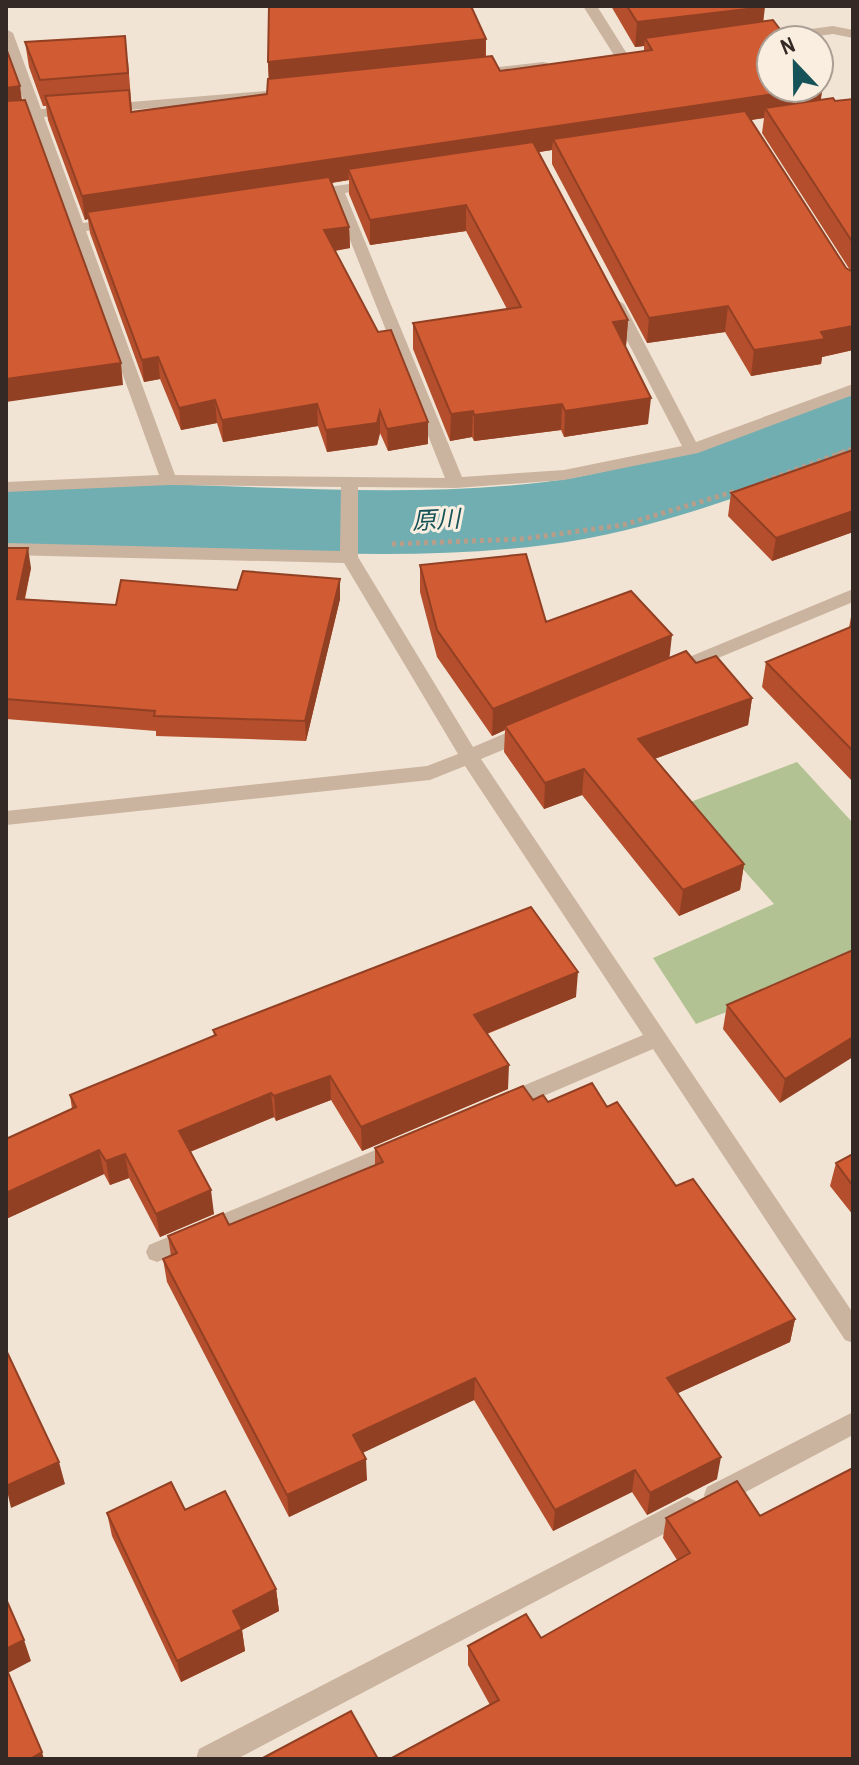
<svg xmlns="http://www.w3.org/2000/svg" width="859" height="1765" viewBox="0 0 859 1765" font-family="'Archivo Narrow','Noto Sans JP',sans-serif">
<rect width="100%" height="100%" fill="#f2e4d4"/>
<path fill="#b2c293" d="M797,762L853,823V962L696,1024L653,958L774,904L685,804Z"/>
<g fill="none" stroke-linecap="round" stroke-linejoin="round">
<path fill="#71aeb2" fill-rule="evenodd" d="M853,395V456C752,491 652,532 545,545C367,568 185,539 6,549V485C185,476 366,503 545,482C651,470 749,421 853,395Z"/>
<path stroke="#b79d8a" stroke-width="4" stroke-dasharray="3 3" stroke-linecap="butt" d="M837,454L853,448"/>
<path stroke="#b79d8a" stroke-width="5" stroke-dasharray="4 4" stroke-linecap="butt" d="M765,481L843,452
M392,544L522,539L623,525L736,491"/>
<path fill="#cbb49f" fill-rule="evenodd" d="M583,6H597L629,57L627,60H617Z
M833,26L853,30V38L833,34L758,44L751,40L758,36Z
M6,29L13,33L41,109L74,107L81,111L74,115L44,117L83,223L114,219L121,223L114,227L86,231L175,475L445,478L332,195L308,198L301,194L308,190L376,180L383,184L381,187L345,193L462,477L564,470L682,446L608,304L616,299L624,304L696,442L853,384V395L698,453L564,480L456,488L358,487V557L473,747L520,727H534L536,732L534,737L481,759L853,1313V1343L845,1340L653,1049L513,1109L505,1112L497,1109L494,1103L497,1097L643,1035L465,766L430,780L6,825V811L427,766L458,754L344,563L6,555V543L340,551L341,487L169,485L6,492V482L159,475L30,118L6,120V112L27,110L6,51Z
M543,62L548,63V69L472,78L465,74L472,70Z
M265,91L270,92V98L106,112L99,108L106,104Z
M853,589V602L677,675L671,677L662,671L665,667Z
M399,1140L407,1143L410,1149L407,1155L165,1259L157,1262L149,1259L146,1252L149,1245Z
M853,1412V1435L725,1503L716,1506L707,1503L704,1495L707,1487Z
M687,1497L696,1501L699,1509L696,1517L237,1759H196L199,1749Z"/>
</g>
<path fill="#b44e2c" fill-rule="evenodd" d="M611,6H764L763,22L821,100L835,101L853,99V350L822,357L821,364L751,376L725,332L647,343L552,164V150L539,152L628,320L626,346H625L648,424L564,437L561,430L474,441L472,437L450,441L413,349V323L507,309L466,231L370,245L349,194V180L332,183L349,227L350,248L335,251L428,444L388,451L380,433L377,445L327,452L318,426L223,442L217,423L181,430L160,379L144,382L90,233L88,219L85,220L48,120L46,106H43L29,67L25,42L128,61L132,112L267,94L269,79L268,62L486,39V56L500,71L644,51V46L635,47ZM764,118L762,133L850,270L846,268L751,120Z
M853,450V532L772,561L728,516L731,493Z
M6,548L31,568L25,599L116,605L340,599L306,741L156,736V731L6,719Z
M420,565L546,622L670,657L696,663L752,698L748,725L654,759L744,864L740,890L679,916L582,795L544,809L504,752L505,730L492,736L437,657L420,592Z
M852,611H853V782L762,687L766,662L849,628Z
M853,950L780,1103L723,1029L727,1005Z
M576,997L487,1034L508,1089L362,1151L331,1100L276,1121L274,1117L190,1152L214,1214L160,1237L129,1178L110,1185L104,1174L6,1219V1139L72,1109L70,1095L214,1036L213,1030Z
M533,1100L607,1107L676,1186L795,1319L790,1342L678,1393L717,1479L647,1515L632,1492L553,1531L474,1400L362,1453L367,1480L289,1517L167,1282L163,1259L171,1256L168,1236L229,1225L375,1166V1148Z
M853,1154V1215L830,1186L836,1163Z
M185,1510L276,1589L279,1611L242,1630L245,1651L181,1682L112,1536L107,1513Z
M760,1516L853,1759L490,1705L468,1665V1646L541,1638L677,1560L663,1538L666,1518Z"/>
<path fill="#924024" d="M765,7L762,32L645,38L644,46L635,47L637,22Z
M486,39L485,64L269,88L268,62Z
M20,86L23,107L6,110V88Z
M819,87H823L819,110L765,108L764,118L558,149L553,139L552,150L353,180L348,169L349,180L90,219L87,212L88,219L85,220L82,196Z
M466,205V231L370,245V220Z
M349,227L350,248L325,252L324,230Z
M728,306L725,332L647,343L649,318Z
M628,320L626,346L611,349L613,322Z
M853,326V350L822,357L821,364L751,376L754,350L821,332Z
M158,357L160,379L144,382L142,360Z
M121,363L123,385L6,402V379Z
M651,398L648,424L564,437L565,411Z
M215,400L217,423L181,430L179,408Z
M317,404L318,426L223,442L222,420Z
M562,404L561,430L474,441V415Z
M380,411V433L377,445L327,452L326,430Z
M473,411L472,437L450,441L451,414Z
M428,422V444L388,451L387,429Z
M853,511V532L772,561L776,538Z
M28,548L31,568L20,619L17,599Z
M340,579V599L306,741L305,721Z
M672,635L669,662L505,726V730L492,736L493,709Z
M752,698L748,725L635,766L638,739Z
M584,769L582,795L544,809L545,783Z
M744,864L740,890L679,916L683,890Z
M578,972L576,997L473,1039L474,1015Z
M853,1037V1057L780,1103L785,1079Z
M509,1065L508,1089L362,1151L361,1127Z
M330,1076L331,1100L276,1121L274,1096Z
M271,1093L274,1117L182,1155L179,1131Z
M99,1150L104,1174L6,1219V1193Z
M125,1154L129,1178L110,1185L106,1161Z
M211,1190L214,1214L160,1237L156,1214Z
M795,1319L790,1342L663,1400L667,1378Z
M475,1378L474,1400L354,1457L353,1435Z
M721,1457L717,1479L647,1515L650,1493Z
M366,1459L367,1480L289,1517L287,1495Z
M59,1462L65,1484L11,1508L6,1486Z
M635,1470L632,1492L553,1531L555,1510Z
M276,1589L279,1611L242,1630L245,1651L181,1682L177,1661L233,1611Z
M24,1640L31,1661L6,1674V1649Z
M42,1752L44,1759H30Z"/>
<path fill="#d15b33" stroke="#924024" stroke-width="2" d="M269,6H471L486,39L268,62Z
M627,6H764L765,7L637,22Z
M773,20L788,40H771V88H815L82,196L45,96L129,90L131,112L267,94L268,79L492,56L500,71L652,50L645,38Z
M125,36L128,73L40,80L25,42Z
M6,48L20,86L6,88Z
M833,98L835,101L853,99V243L765,108Z
M25,100L121,363L6,379V101Z
M745,111L846,268L853,272V326L821,332L825,339L754,350L728,306L649,318L553,139Z
M533,142L628,320L613,322L651,398L565,411L562,404L474,415L473,411L451,414L413,323L521,307L466,205L370,220L348,169Z
M329,177L349,227L324,230L378,332L391,330L428,422L387,429L380,411L377,423L326,430L317,404L222,420L215,400L179,408L158,357L142,360L87,212Z
M853,450V511L776,538L731,493Z
M6,548H28L17,599L116,605L121,580L237,590L243,571L340,579L305,721L154,716L155,711L6,699Z
M526,554L546,622L631,591L672,635L493,709L437,630L420,565Z
M853,626V751L766,662Z
M686,651L696,663L716,656L752,698L638,739L744,864L683,890L584,769L545,783L505,726Z
M531,907L578,972L474,1015L509,1065L361,1127L330,1076L274,1096L271,1093L179,1131L211,1190L156,1214L125,1154L106,1161L99,1150L6,1193V1139L76,1107L70,1095L216,1035L213,1030Z
M853,950V1037L785,1079L727,1005Z
M592,1083L607,1107L617,1102L676,1186L693,1179L795,1319L667,1378L721,1457L650,1493L635,1470L555,1510L475,1378L353,1435L366,1459L287,1495L163,1259L177,1253L168,1236L223,1213L229,1225L383,1162L375,1148L523,1086L533,1100L543,1095L548,1102Z
M853,1154V1186L836,1163Z
M6,1350L59,1462L6,1486Z
M853,1468V1759H390L499,1700L468,1646L526,1614L541,1638L690,1553L666,1518L737,1481L760,1516Z
M171,1482L185,1510L225,1491L276,1589L233,1611L242,1629L177,1661L107,1513Z
M6,1599L24,1640L6,1649Z
M6,1668L42,1752L30,1759H6Z
M351,1711L378,1759H261Z"/>
<g text-anchor="middle" stroke-width="6" stroke-linejoin="round" paint-order="stroke">
<g font-size="24" font-style="italic" fill="#165358" stroke="#faeee0">
<text transform="translate(436 520) rotate(-3)" y="8">原川</text>
</g>
</g>
<rect width="859" height="1765" fill="none" stroke="#342924" stroke-width="16"/>
<g transform="translate(795 64) rotate(338)"><circle r="38" fill="#faeee0" stroke="#ab9f95" stroke-width="2"/>
<path d="M0-6L14 30L0 20L-14 30Z" fill="#165358"/>
<text y="-12" font-size="22" font-weight="bold" text-anchor="middle" fill="#342924">N</text>
</g>
</svg>
